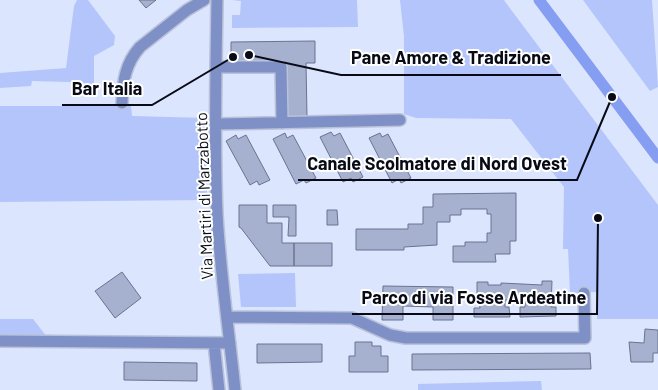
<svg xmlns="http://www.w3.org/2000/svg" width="658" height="390" viewBox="0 0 658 390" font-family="Barlow,sans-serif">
<rect width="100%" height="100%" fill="#dce5fe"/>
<path fill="#b3c5fb" d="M77,0H88L115,36L114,45L94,56V85L69,82L32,81L31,86L0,88V73L66,68L74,6Z
M232,0H357L358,27L232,28V15H240L241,1Z
M400,0H504L506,3L658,205V319H597V292L570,293L568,249H563L564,187L511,119L416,118L404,114V36Z
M583,0H652L658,87L650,91Z
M0,106H131L132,116L207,118V200L0,202Z
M295,273L296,307H241L238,274Z
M0,319H33L47,337L0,336Z
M541,381L542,390H418V384Z"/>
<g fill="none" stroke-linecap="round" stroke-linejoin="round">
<path stroke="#859ef2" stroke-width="11" d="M539,0L658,158"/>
</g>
<path fill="#a6b0cf" stroke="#6a7490" d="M139,0H156L146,8Z
M315,41V63H306L307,117H287L286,62L231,63V42Z
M331,132L334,136L340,133L363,177L353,182L351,178L343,182L320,137Z
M285,133L287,138L293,135L316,178L306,183L304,180L296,184L273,139Z
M380,133L382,137L388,134L411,178L401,183L399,179L392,183L369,138Z
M236,135L238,139L246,135L270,180L259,185L257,181L250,185L226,141Z
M516,193V241H510V254H495L496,262H453V246H465V242H487V233H491V214H487V209H461V215H450V222H437V245L404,247V250H356V229H408V224H423V207H433V194Z
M239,205H267V223H282V243H294V266H270L241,228L239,227Z
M273,205H296V236H288L289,217H273Z
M327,210H337L338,225H327Z
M294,243H332V266H294Z
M122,272L141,298L115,318L95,291Z
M542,281H552L551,307H556V316L520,317V307H525V300H505V307H509L510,317H474V308H480L479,300H477V282H488V285H501V283L542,285Z
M383,286L453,287V320H433V307L403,306V320H382Z
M645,329L658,330V353H653V362H631L629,342L644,343Z
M355,342H372V346H381V356H388V372H349V356H355Z
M257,344H322V362L257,363Z
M590,353L591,369L412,370V354Z
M124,362L197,363V381L124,380Z"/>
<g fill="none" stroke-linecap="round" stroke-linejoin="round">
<g stroke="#bac2d9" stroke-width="14">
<path id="minor" d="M217,0C216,71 214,142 217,213C220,272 229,331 235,390
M216,67H281L282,123
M122,103C123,81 125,64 140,47L187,10L204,0
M216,124L400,120
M227,317L352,318L390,335L406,338H585L584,293
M0,341L230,343
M214,343L219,390"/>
</g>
<use href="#minor" stroke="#7f90c7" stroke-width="11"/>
</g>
<g text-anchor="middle" stroke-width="4" stroke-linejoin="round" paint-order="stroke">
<g font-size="16" fill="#080b15" stroke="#fff">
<text transform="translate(204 196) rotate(-92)" y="6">Via Martiri di Marzabotto</text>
</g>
</g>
<path fill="none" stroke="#080b15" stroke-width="2" d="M249 55L341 75H561M233 57L152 105H62M612 97L577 180H298M598 218L597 314H352"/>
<g fill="#080b15" stroke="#fff" stroke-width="2">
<circle cx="249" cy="55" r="5"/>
<circle cx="233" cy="57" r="5"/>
<circle cx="612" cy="97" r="5"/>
<circle cx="598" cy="218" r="5"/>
</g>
<g font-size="18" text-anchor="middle" font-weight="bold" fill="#080b15" stroke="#fff" stroke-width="4" stroke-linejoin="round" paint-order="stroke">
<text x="451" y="64">Pane Amore &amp; Tradizione</text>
<text x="107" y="95">Bar Italia</text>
<text x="437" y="170">Canale Scolmatore di Nord Ovest</text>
<text x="474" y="304">Parco di via Fosse Ardeatine</text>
</g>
</svg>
